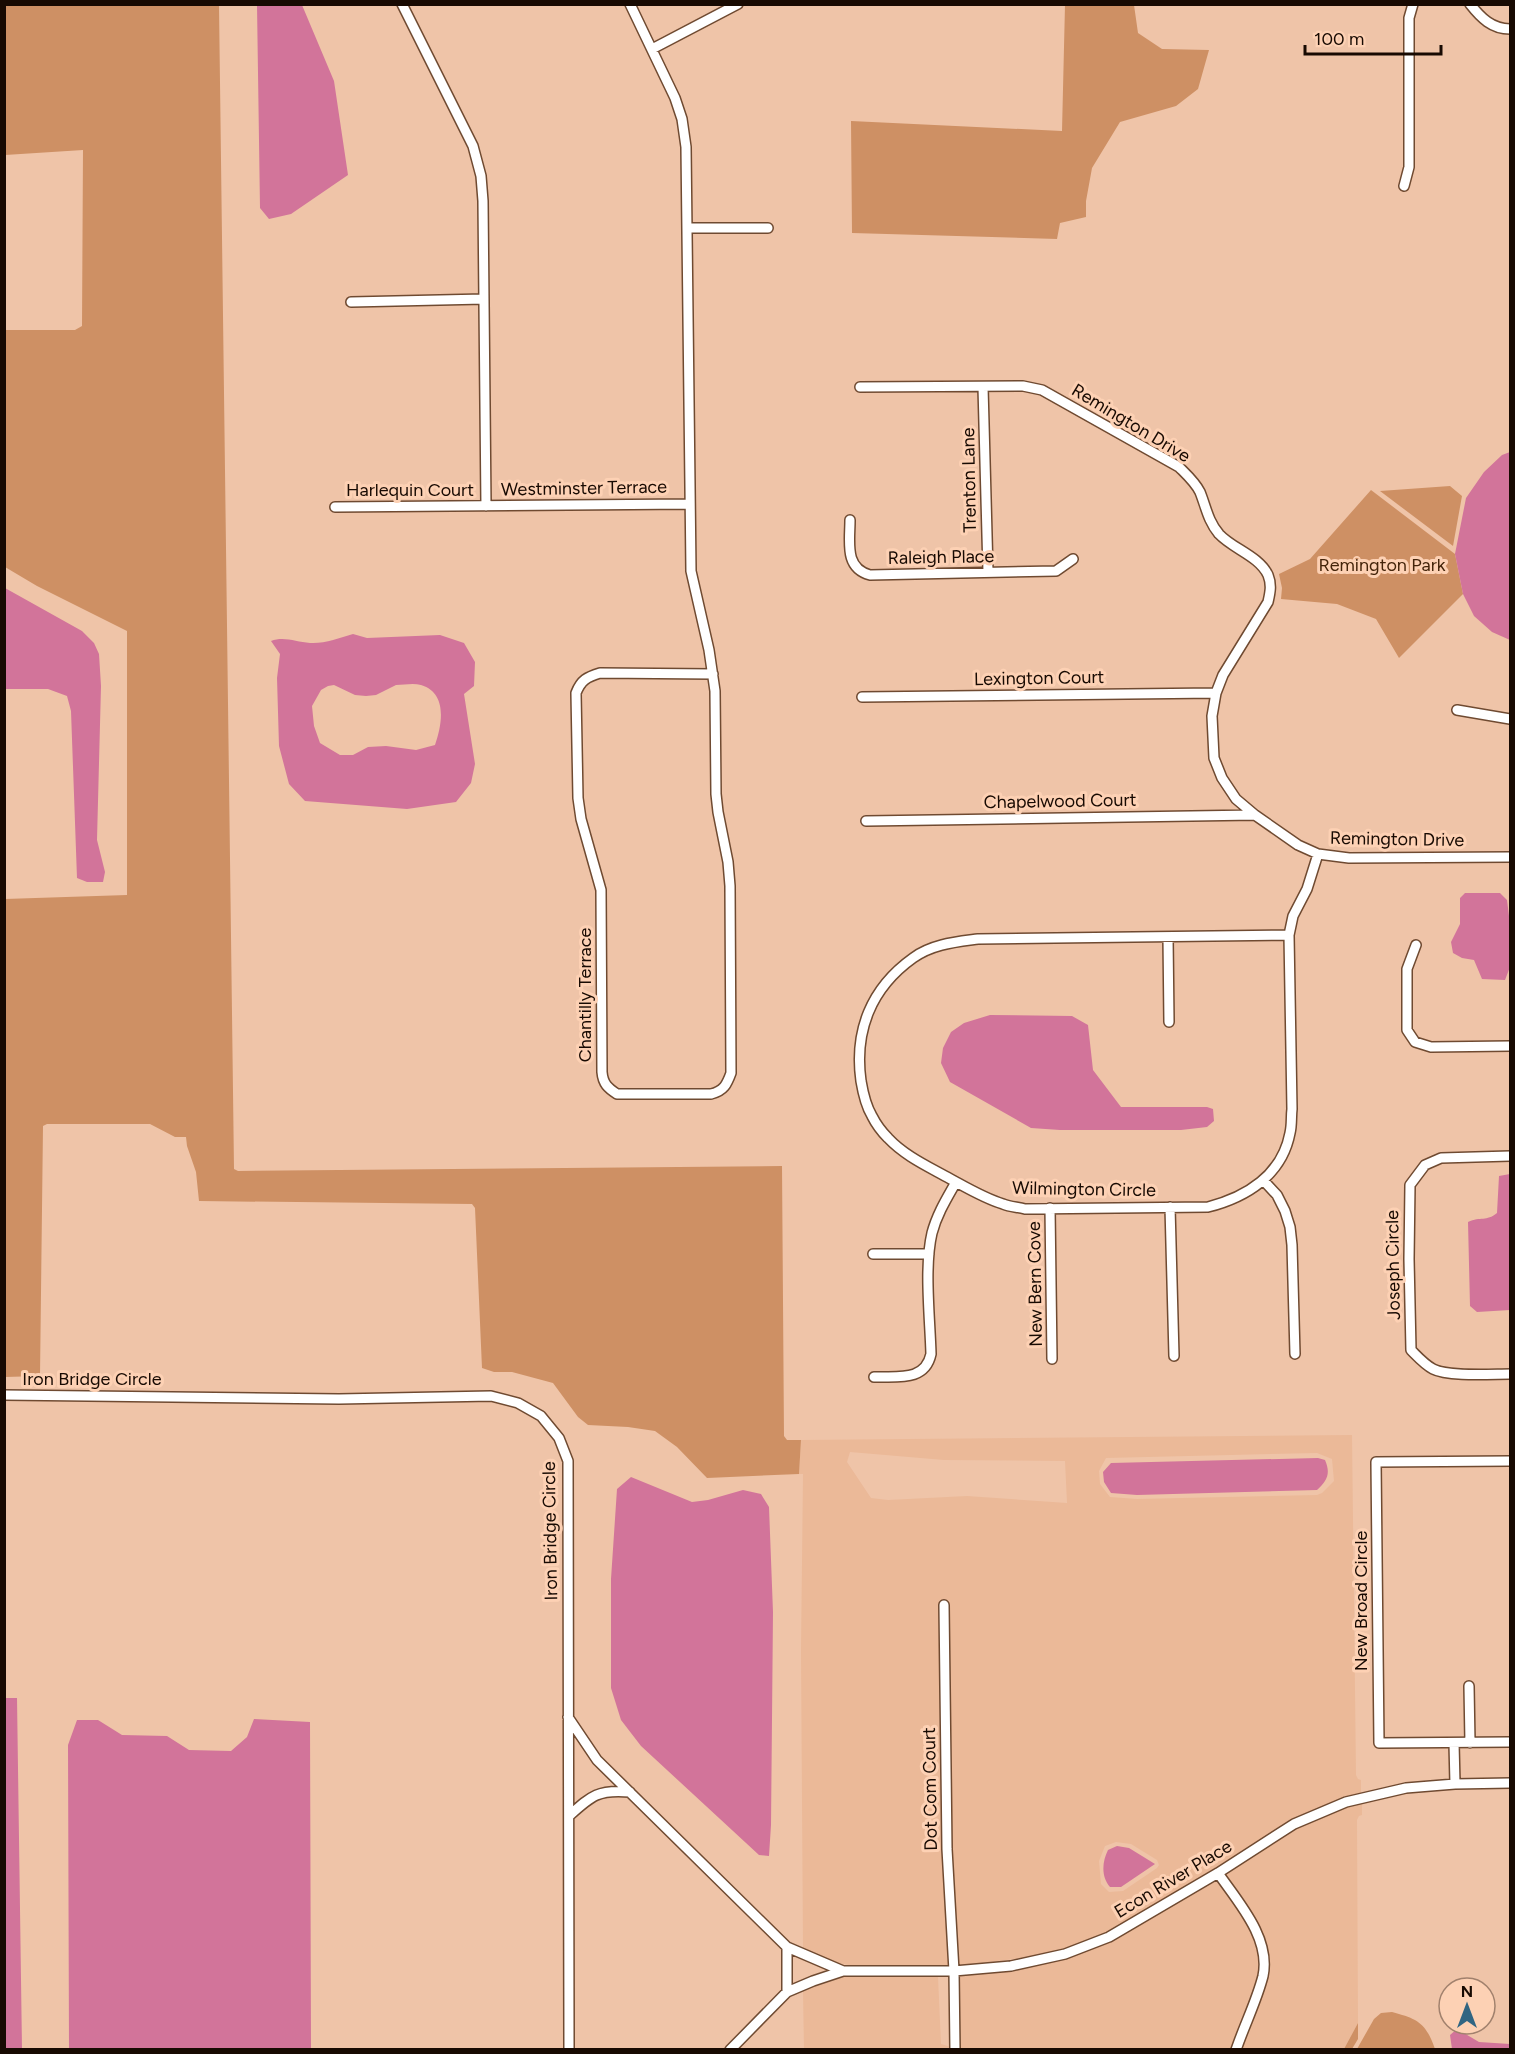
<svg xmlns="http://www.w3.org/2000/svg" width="1515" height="2054" viewBox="0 0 1515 2054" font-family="Figtree,sans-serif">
<rect width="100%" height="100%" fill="#efc4a8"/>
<path fill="#ebb998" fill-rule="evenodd" d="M1352,1435L1356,1775L1358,1779L1361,1780V1793L1345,1797L1292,1819L1216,1869L1107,1932L1064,1949L1039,1956L958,1966L951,1849L949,1600H939L942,1849L949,1966H853L834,1962L803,1948L801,1651L803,1474H799L801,1440ZM850,1452L944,1460L1065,1461L1067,1503L967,1496L888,1500L871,1498L847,1462ZM1317,1453L1332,1459L1334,1481L1322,1493L1317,1495L1137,1499L1110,1497L1100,1484L1099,1471L1106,1458ZM1116,1842L1131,1844L1157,1860L1159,1865L1157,1868L1123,1891L1109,1892L1101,1884L1099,1861L1105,1846Z
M1362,1804V1815L1359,1816L1357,1820L1358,2023L1344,2049H1241L1267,1977L1268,1954L1264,1938L1252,1913L1225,1875L1296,1829L1348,1807Z
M1217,1880L1244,1919L1256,1941L1259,1956L1258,1974L1231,2049H960L959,1976L1011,1971L1067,1959L1111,1941Z
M846,1976L938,1977L941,2044L951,2047V2049H804L803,1991Z"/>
<path fill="#ce9064" d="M5,4L219,5L234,1169L238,1171L782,1166L784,1436L787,1440H801L799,1474L707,1478L677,1447L655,1431L628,1427L588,1425L578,1417L553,1383L512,1372H494L482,1368L475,1208L472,1204L199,1201L196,1172L187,1146L186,1137H175L150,1124H47L43,1126L40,1376L5,1377V899L127,895V631L37,586L5,567V330H75L82,326L83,150L5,155Z
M1065,5H1134L1138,33L1162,49L1209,50L1198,89L1176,106L1120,122L1092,168L1086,201V217L1060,223L1057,239L852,233L851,121L1062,131Z
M1450,486L1462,496L1453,546L1380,491Z
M1371,490L1455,554L1463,594L1399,658L1376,619L1337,604L1281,599L1282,588L1279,574L1310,559Z
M1392,2012C1418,2019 1426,2023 1435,2049H1357L1374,2019L1381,2013Z
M1358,2023V2039L1352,2049H1344Z"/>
<path fill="#d2749a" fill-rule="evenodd" d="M257,5H302L334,81L348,175L291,214L269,219L260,208Z
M1510,452V640L1492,632L1474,616L1463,594L1455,554L1466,498L1484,472L1502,455Z
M5,588L82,631L94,643L99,654L101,686L97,840L105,872L103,882H87L77,878L71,711L67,696L48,689H5Z
M353,634L367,638L440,635L464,643L475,662L474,686L464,694L475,764L471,783L456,802L407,809L305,801L289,784L279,746L277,678L280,654L271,641C284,636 296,642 310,643C324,644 339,638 353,634ZM396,685C404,685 413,683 421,685C448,693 442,725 435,745L416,750L386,746L368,747L353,755H340L320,743L314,726L312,706L321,690L328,686L334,685L355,695L366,696L376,695Z
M1465,893H1500L1507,900L1510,924V967L1505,980L1482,979L1474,960L1462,958L1453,953L1451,942L1460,924V898Z
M990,1015L1072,1016L1088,1025L1093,1070L1121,1107H1207L1213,1109L1214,1121L1207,1127L1181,1130H1060L1031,1128L950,1082L941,1063L943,1048L951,1032L964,1023Z
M1510,1174V1310L1477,1312L1470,1306L1468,1222C1481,1216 1486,1222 1497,1213L1499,1176Z
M1318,1458L1325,1460C1331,1474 1327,1481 1317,1490L1137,1495L1111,1493L1104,1482L1103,1472L1111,1463Z
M631,1477L692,1502L708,1500L743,1490L761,1494L769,1507L773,1612L771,1825L769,1856L759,1855L641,1746L621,1720L611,1688V1579L617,1489Z
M4,1698H17L22,2049H5Z
M254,1719L310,1722L311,2049H69L68,1745L77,1720H98L122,1735L167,1736L189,1750L231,1751L247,1737Z
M1117,1846L1129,1848L1155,1864L1121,1887H1110C1101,1877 1102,1862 1108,1850Z
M1457,2029L1479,2042L1510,2044V2049H1452L1450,2035Z"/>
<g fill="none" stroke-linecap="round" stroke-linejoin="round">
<g stroke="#6f4a31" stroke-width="12">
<path id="minor" d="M402,4L473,146L481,176L483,201L486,506
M630,4L675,98L682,119L686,147L691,571L709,650L715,691L716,794L718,812L728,862L730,886L731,1073C727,1084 724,1091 711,1094H617C608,1088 603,1084 602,1072L601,890L581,819L578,798L576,693C581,680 587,677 600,673L713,674
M1470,4C1481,18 1492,29 1510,29
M652,49L738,4
M1404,186L1409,167V18L1413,4
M688,228H768
M351,302L484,299
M860,387L1023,386L1042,390L1179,467C1187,475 1195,482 1200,492C1206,507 1208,521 1219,534C1233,549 1259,556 1268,575C1272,585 1270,593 1268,602L1223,675L1216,693L1212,716L1214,758L1222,778L1236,799L1255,815L1298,845L1318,854L1349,858L1510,857
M983,387L988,572
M335,507L690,504
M850,520C850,542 844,568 870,575L1056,571L1073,559
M862,697L1216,693
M1457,710L1510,719
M866,821L1255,815
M1289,935L978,939C956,942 932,944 913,958C871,988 854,1031 861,1081C863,1093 866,1106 872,1116C876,1124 882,1132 888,1138C904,1155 925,1165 945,1176C964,1186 983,1198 1003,1204C1010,1207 1018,1207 1025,1209L1208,1207C1247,1197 1282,1175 1290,1133C1292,1125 1291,1117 1292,1109L1289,935L1293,916L1307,889L1318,854
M1168,937L1169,1022
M1416,945L1407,969V1030L1415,1042L1431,1047L1510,1046
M1510,1156L1441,1158L1425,1165L1410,1185L1409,1259L1411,1350C1418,1357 1424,1364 1433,1369C1448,1377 1492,1374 1510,1374
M1263,1180L1277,1195L1285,1211L1290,1227L1292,1245L1295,1354
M1170,1207L1174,1356
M1050,1208L1052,1359
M873,1254H929
M874,1377C897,1376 925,1382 931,1354C930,1318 924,1267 932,1233C937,1214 947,1198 956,1182
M4,1395L339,1399L491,1396L518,1403L541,1416L559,1438L568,1461L569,2050
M1510,1461L1376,1462L1379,1743L1510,1742
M944,1605L947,1849L954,1971L955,2050
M1469,1686L1470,1743
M568,1717L597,1760L787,1947L843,1971
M1454,1743L1455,1784
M569,1816C591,1796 598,1789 630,1792
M1218,1873C1238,1902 1271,1938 1263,1976C1257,2000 1244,2026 1236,2050
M787,1947V1992
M730,2050L787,1992L813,1981L843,1971H954L1011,1966L1065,1954L1109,1937L1218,1873L1294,1824L1346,1802L1406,1788L1455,1784L1510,1783"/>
</g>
<use href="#minor" stroke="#fff" stroke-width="9"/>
</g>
<g text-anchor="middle" stroke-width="6" stroke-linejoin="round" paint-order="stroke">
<g font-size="18" fill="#180a02" stroke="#fdd1b4">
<text transform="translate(1131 423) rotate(31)" y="6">Remington Drive</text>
<text transform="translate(969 480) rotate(-91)" y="6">Trenton Lane</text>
<text transform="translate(584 488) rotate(-1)" y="6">Westminster Terrace</text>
<text x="410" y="496">Harlequin Court</text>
<text transform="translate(941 557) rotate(-1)" y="6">Raleigh Place</text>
<text transform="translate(1039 678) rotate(-1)" y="6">Lexington Court</text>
<text transform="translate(1060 801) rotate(-1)" y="6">Chapelwood Court</text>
<text transform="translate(1397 839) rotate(1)" y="6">Remington Drive</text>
<text transform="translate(585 995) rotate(-90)" y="6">Chantilly Terrace</text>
<text transform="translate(1084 1189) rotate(1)" y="6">Wilmington Circle</text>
<text transform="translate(1393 1265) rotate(-91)" y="6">Joseph Circle</text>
<text transform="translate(1035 1284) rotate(-91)" y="6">New Bern Cove</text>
<text x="92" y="1385">Iron Bridge Circle</text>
<text transform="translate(550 1531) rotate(-91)" y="6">Iron Bridge Circle</text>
<text transform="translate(1361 1601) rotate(-90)" y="6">New Broad Circle</text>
<text transform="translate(930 1789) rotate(-91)" y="6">Dot Com Court</text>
<text transform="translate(1173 1879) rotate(-31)" y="6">Econ River Place</text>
</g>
<g font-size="18" fill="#44240a" stroke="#fdd1b4">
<text x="1382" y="571">Remington Park</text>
</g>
</g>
<rect width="1515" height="2054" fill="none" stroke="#180a02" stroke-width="12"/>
<g transform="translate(1467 2006)"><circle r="28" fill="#fdd1b4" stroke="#a1816d" stroke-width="1.5"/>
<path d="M0-4.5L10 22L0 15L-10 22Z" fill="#316582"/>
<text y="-9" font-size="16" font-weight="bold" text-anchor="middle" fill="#180a02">N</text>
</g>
<path d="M1305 45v9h136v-9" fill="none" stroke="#180a02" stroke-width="3"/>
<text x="1314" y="45" font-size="18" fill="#180a02" stroke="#fdd1b4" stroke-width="4.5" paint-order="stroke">100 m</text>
</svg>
